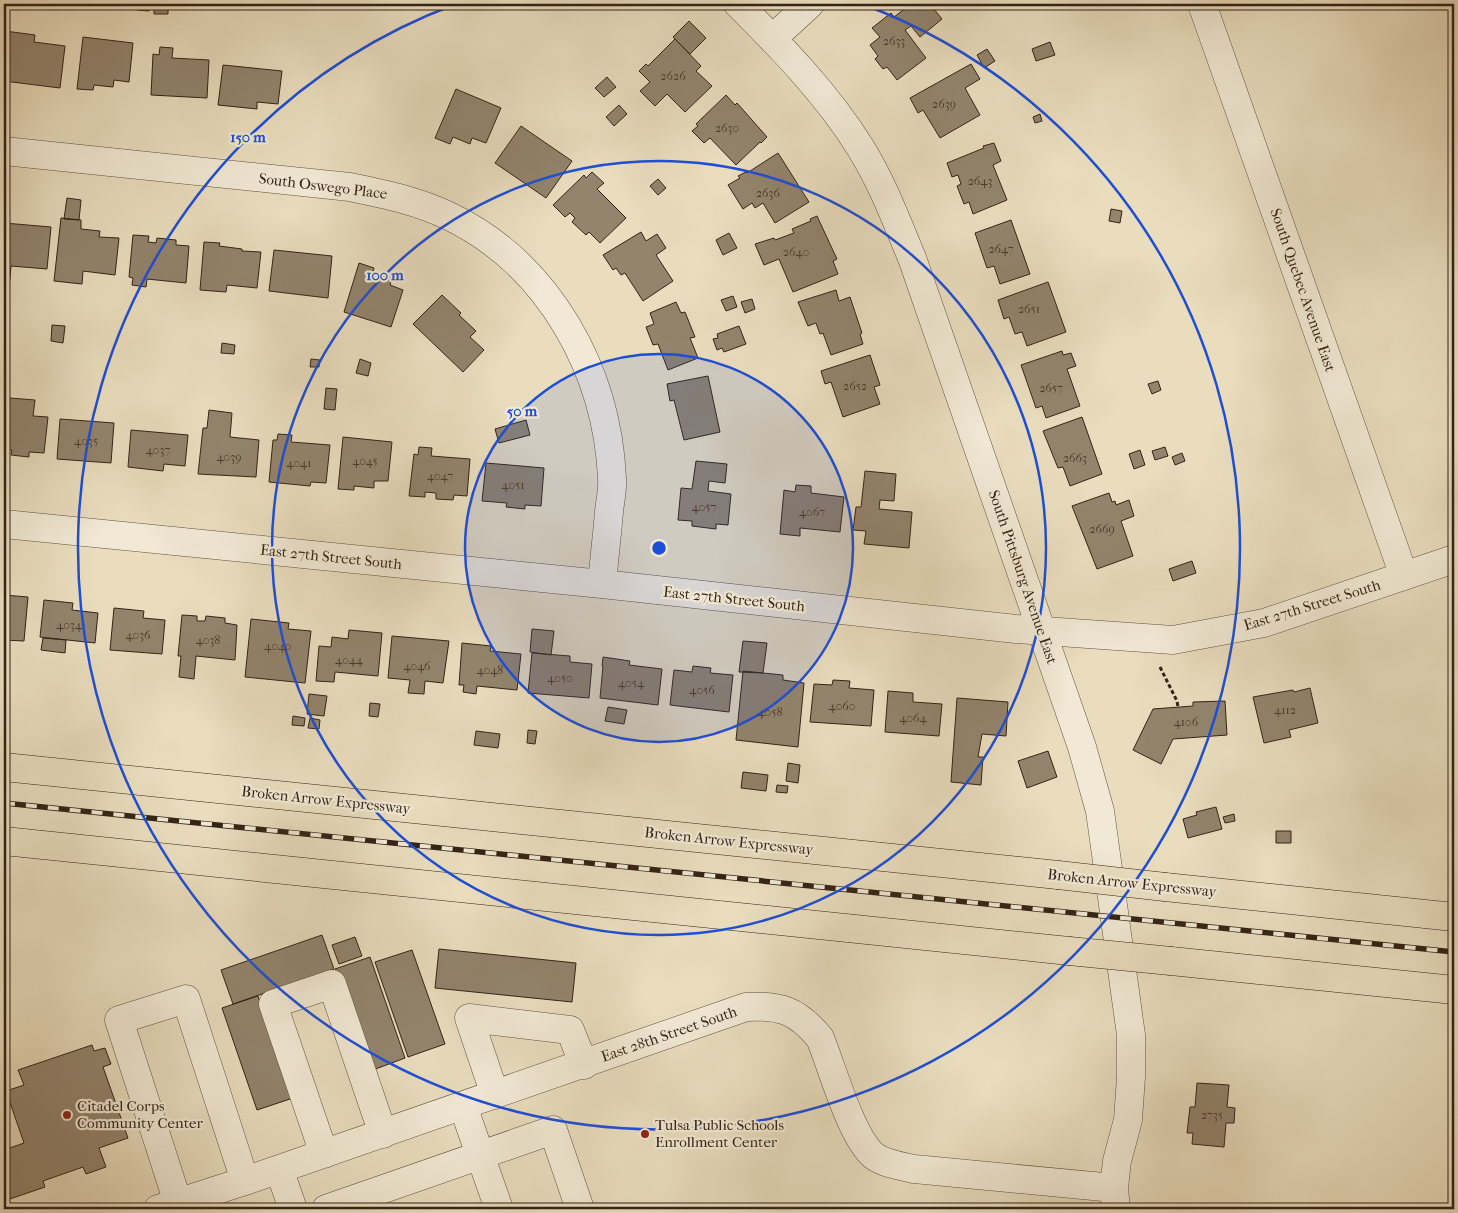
<svg xmlns="http://www.w3.org/2000/svg" width="1458" height="1213" viewBox="0 0 1458 1213" font-family="'IM FELL French Canon',serif">
<rect width="100%" height="100%" fill="#e9ddbe"/>
<filter id="stains"><feTurbulence type="fractalNoise" baseFrequency=".004" numOctaves="4"/><feColorMatrix values="0 0 0 0 .2 0 0 0 0 .09 0 0 0 0 .02 0 0 0 .5 -.17"/></filter>
<radialGradient id="worn" r=".72"><stop offset=".6" stop-color="#630" stop-opacity="0"/><stop offset="1" stop-color="#630" stop-opacity=".3"/></radialGradient>
<path fill="#92846d" stroke="#332316" d="M137,4H150L149,11L137,10Z
M154,4H168V14H154Z
M911,4H930L942,19L920,37L911,26L905,30L926,58L897,80L887,67L883,69L875,59L878,56L870,45L880,37L872,28L891,13L894,17Z
M689,21L706,38L690,54L673,37Z
M5,31L35,35L34,42L65,46L60,88L4,81Z
M83,37L133,43L129,82L114,80L113,87L94,85L93,90L77,89Z
M675,39L701,66L696,71L712,86L685,112L667,94L655,106L640,91L650,82L639,71L646,64L648,66Z
M1050,42L1055,55L1036,61L1032,49Z
M160,47L173,48L172,58L209,60L207,98L151,95L153,54L159,55Z
M987,49L995,61L984,68L977,55Z
M971,64L980,79L965,88L980,115L940,138L923,110L918,113L910,98Z
M223,65L282,71L278,104L257,102V109L218,105Z
M607,77L616,87L604,97L595,88Z
M456,89L501,108L486,143L472,138L470,144L453,137L450,144L435,138Z
M726,95L735,105L737,103L767,137L761,143L760,142L736,165L710,138L704,143L692,131L698,126L696,124Z
M619,105L627,114L614,126L606,117Z
M1040,114L1042,121L1035,123L1033,117Z
M521,126L572,161L546,198L495,163Z
M994,143L1001,161L993,165L1007,200L973,214L969,202L964,204L957,186L961,184L958,175L952,177L947,163L984,148L983,146Z
M778,153L809,202L775,223L763,203L755,208L752,203L743,209L728,185L740,178L738,176L746,172L747,173Z
M592,172L604,183L597,189L626,218L600,243L589,232L586,235L572,222L575,218L570,213L565,217L553,205L584,175L586,178Z
M658,179L666,188L658,195L650,186Z
M67,198L81,200L79,220L64,219Z
M1111,209L1122,211L1120,223L1109,221Z
M817,216L837,259L833,261L838,274L793,292L779,259L764,265L755,244L774,238L775,240L794,233L792,229L811,221L810,219Z
M61,218L81,220V229L100,231L99,237L119,238L115,275L83,271L82,284L54,281Z
M1011,220L1030,274L1000,284L994,266L987,268L975,233Z
M4,223L51,227L47,269L11,266L9,289L4,288Z
M641,232L646,241L657,234L666,248L656,255L673,281L643,301L625,273L621,275L616,268L613,270L603,255Z
M729,233L737,248L723,255L716,240Z
M133,235L149,236L148,242L156,243L157,238L176,240V245L189,246L186,283L147,279L146,287L132,285L133,278L129,277Z
M204,242L220,243L219,246L242,249V251L261,252L257,288L227,285L226,292L200,290Z
M274,250L332,256L328,298L269,291Z
M359,263L374,268L373,272L392,278L390,285L403,290L391,327L344,312Z
M1048,282L1066,332L1027,346L1022,332L1015,334L1009,317L1004,319L998,300Z
M836,290L839,301L850,297L862,333L860,334L863,344L831,355L823,333L820,334L816,323L808,326L798,302Z
M442,295L461,313L459,315L476,331L470,337L484,350L463,372L413,324Z
M733,296L737,307L726,311L721,300Z
M752,299L755,309L745,313L741,302Z
M676,302L681,313L685,312L695,337L690,338L698,358L668,370L658,344L653,345L646,327L654,324L650,313Z
M52,325L65,326L63,343L51,341Z
M739,326L746,344L724,352L722,348L717,350L713,339L718,338L717,334Z
M222,343L235,345L234,354L221,353Z
M1062,351L1063,355L1071,353L1076,366L1067,369L1080,406L1046,418L1042,406L1036,408L1021,365Z
M870,355L880,385L874,387L880,404L843,417L831,382L825,384L821,371Z
M311,359L320,360L319,367H310Z
M360,359L371,363L368,376L356,373Z
M708,376L720,432L684,440L674,400L670,401L667,384Z
M1158,381L1161,390L1152,394L1148,384Z
M326,388L337,389L335,410L324,409Z
M10,398L35,400L33,416L48,417L44,453L29,452V457L11,455L12,450L4,449V405H9Z
M209,410L232,413L230,437L259,440L256,477L198,474L203,428H207Z
M1082,417L1102,474L1070,486L1063,467L1058,468L1043,431Z
M60,419L114,423L111,463L57,459Z
M526,420L530,435L499,443L495,429Z
M131,430L188,435L185,466L164,464L163,471L128,467Z
M278,434L292,435L291,442L330,445L326,483L311,482L310,486L269,482L273,440H277Z
M343,437L392,442L388,481H374V488L354,486V490L338,489Z
M419,447L432,448L431,456L470,459L467,496L454,495L453,500L436,499V493L425,492V497L409,496L414,454L418,455Z
M1165,447L1168,456L1155,460L1152,451Z
M1140,450L1145,465L1134,469L1129,454Z
M1182,453L1185,461L1175,465L1172,457Z
M696,461L727,464L725,483L709,481L708,491L731,494L728,525L716,524V529L692,526V521L678,520L681,488L692,489Z
M486,463L544,468L541,506L525,505V509L506,507L507,503L482,501Z
M865,471L896,474L894,501L880,500L879,509L912,512L909,548L864,544L866,531L853,530L856,507H861Z
M796,485L811,486V493L844,497L840,532L800,528V536L780,534L784,490L795,492Z
M1109,493L1112,502L1115,501L1116,505L1129,500L1134,516L1121,521L1133,556L1097,569L1072,506Z
M1192,561L1196,573L1173,581L1169,569Z
M4,595L28,597L24,641L4,640Z
M44,600L73,603L72,610L98,613L95,643L40,637Z
M114,608L144,611L143,618L165,620L162,654L110,650Z
M182,615L197,616V621H205L206,616L225,618V623L237,625L235,660L196,656L194,679L179,677L181,656H178Z
M251,619L289,623L288,629L311,631L305,683L245,677Z
M532,629L554,631L551,655L530,652Z
M349,630L382,633L378,676L335,672L334,682L316,681L319,646L331,647L332,637L348,639Z
M392,636L449,641L443,683L425,681L424,694L408,693L410,680L388,678Z
M43,638L66,640L65,653L41,650Z
M743,641L767,643L763,673L739,672Z
M462,643L491,646L490,651L521,654L517,690L477,686L476,694L463,692L464,685H459Z
M532,653L570,656V662L592,664L589,698L528,693Z
M603,657L630,661L629,665L662,669L658,705L600,698L603,666H602Z
M693,666L711,668L710,673L733,675L729,712L670,705L674,670L692,672Z
M743,671L783,675V680L804,683L798,747L736,740Z
M833,680L850,681L849,688L874,690L871,726L810,722L814,684L832,685Z
M1310,688L1318,723L1289,730L1291,737L1264,743L1253,697L1293,690L1294,692Z
M888,691L913,693V702L942,704L939,736L885,732Z
M309,694L327,696L324,716L307,714Z
M957,698L1008,702L1006,736L982,734L978,757H983L981,785L951,782Z
M1225,701L1227,735L1173,739L1161,764L1133,750L1153,709L1193,706V702Z
M370,703L380,704L378,717L369,716Z
M608,707L627,710L624,724L605,721Z
M293,716L305,718L304,726L292,725Z
M310,718L320,720L319,729L308,728Z
M528,730L537,731L535,744L527,743Z
M476,731L500,734L498,748L474,745Z
M1048,751L1057,777L1027,788L1018,761Z
M788,763L800,765L798,783L786,781Z
M743,772L768,775L766,791L741,788Z
M777,785L788,786L787,793L776,792Z
M1216,807L1222,829L1188,838L1183,819L1197,815L1196,812Z
M1234,814L1235,821L1225,823L1223,817Z
M1276,831H1291V843H1276Z
M322,935L334,969L233,1004L221,970Z
M355,937L362,956L339,964L332,945Z
M439,949L576,963L572,1002L435,988Z
M412,950L445,1044L408,1057L375,962Z
M370,957L405,1058L370,1071L335,969Z
M258,996L293,1098L257,1110L222,1008Z
M92,1045L94,1051L105,1048L111,1064L103,1067L128,1138L99,1148L106,1167L86,1174L83,1167L43,1181L45,1187L4,1201V1150L24,1143L6,1091L24,1085L18,1070Z
M1197,1083L1229,1085L1227,1107L1235,1108L1234,1123H1226L1224,1147L1192,1144L1193,1133H1187L1190,1107H1195Z"/>
<g fill="none" stroke-linecap="round" stroke-linejoin="round">
<g stroke="#605240" stroke-width="29">
<path id="minor" d="M738,4C782,48 827,94 860,147C882,182 896,220 912,258L1082,747L1100,811L1131,1035V1077L1128,1120L1117,1161L1114,1188L1116,1209
M1202,4L1404,576
M773,38L810,4
M4,151L350,187C384,194 419,201 451,217C550,266 607,371 612,478C613,490 610,501 609,512C607,536 604,560 602,584
M4,524L602,584L1016,629L1173,640L1264,623L1454,559
M495,1095L469,1018L570,1030L584,1065
M463,1106L499,1209
M324,1154L273,1004L332,984L383,1134
M279,1169L293,1209
M178,1203L119,1020L186,999L245,1181
M158,1209L245,1181L746,1007C780,1005 797,1010 820,1038C832,1067 851,1137 874,1156C885,1164 901,1166 914,1169L1114,1188
M326,1209L553,1130L580,1209"/>
</g>
<g stroke="#332316" stroke-width="29">
<path id="highway" d="M4,767L1058,875
M4,841L1069,951
M1165,887L1454,917
M1171,961L1454,990"/>
</g>
<path stroke="#332316" stroke-width="3" stroke-dasharray="4 2.5" stroke-linecap="butt" d="M1160,667L1177,701L1178,707"/>
<use href="#minor" stroke="#f1e9d5" stroke-width="28"/>
<use href="#highway" stroke="#e9ddbe" stroke-width="28"/>
<g stroke="#332316" stroke-width="5.5">
<path id="rail" d="M4,803L1454,952"/>
</g>
<use href="#rail" stroke="#f1e9d5" stroke-width="4" stroke-dasharray="11" stroke-linecap="butt"/>
<g stroke="#332316" stroke-width="29" stroke-linecap="butt">
<path id="highway-bridge" d="M1058,875L1165,887
M1069,951L1171,961"/>
</g>
<use href="#highway-bridge" stroke="#e9ddbe" stroke-width="28"/>
</g>
<circle cx="659" cy="548" r="194" fill="#1d4ed8" fill-opacity=".12"/>
<g fill="none" stroke="#1d4ed8" stroke-width="2.5">
<circle cx="659" cy="548" r="194"/>
<circle cx="659" cy="548" r="387"/>
<path d="M862 4A581 581 0 1 1 456 4"/>
</g>
<g fill="#8f2418" stroke="#f1e9d5" stroke-width="2">
<circle cx="67" cy="1115" r="5"/>
<circle cx="645" cy="1134" r="5"/>
</g>
<g text-anchor="middle" stroke-width="4.5" stroke-linejoin="round" paint-order="stroke">
<g font-size="12" fill="#4b3b2c">
<text x="894" y="45">2633</text>
<text x="673" y="80">2626</text>
<text x="944" y="108">2639</text>
<text x="727" y="132">2630</text>
<text x="980" y="185">2643</text>
<text x="768" y="197">2636</text>
<text x="1001" y="253">2647</text>
<text x="796" y="256">2640</text>
<text x="1029" y="313">2651</text>
<text x="855" y="390">2652</text>
<text x="1051" y="392">2657</text>
<text x="86" y="445">4035</text>
<text x="158" y="454">4037</text>
<text x="229" y="461">4039</text>
<text x="1075" y="462">2663</text>
<text x="365" y="465">4045</text>
<text x="299" y="467">4041</text>
<text x="440" y="480">4047</text>
<text x="513" y="489">4051</text>
<text x="704" y="511">4057</text>
<text x="812" y="516">4067</text>
<text x="1102" y="533">2669</text>
<text x="69" y="629">4034</text>
<text x="138" y="639">4036</text>
<text x="208" y="644">4038</text>
<text x="278" y="650">4040</text>
<text x="349" y="664">4044</text>
<text x="417" y="670">4046</text>
<text x="490" y="674">4048</text>
<text x="560" y="682">4050</text>
<text x="631" y="687">4054</text>
<text x="702" y="694">4056</text>
<text x="842" y="710">4060</text>
<text x="1285" y="714">4112</text>
<text x="770" y="716">4058</text>
<text x="913" y="722">4064</text>
<text x="1186" y="726">4106</text>
<text x="1212" y="1119">2735</text>
</g>
<g font-size="15" fill="#332316" stroke="#f1e9d5">
<text transform="translate(323 186) rotate(7)" y="5">South Oswego Place</text>
<text transform="translate(1303 290) rotate(71)" y="5">South Quebec Avenue East</text>
<text transform="translate(331 557) rotate(6)" y="5">East 27th Street South</text>
<text transform="translate(1023 577) rotate(71)" y="5">South Pittsburg Avenue East</text>
<text transform="translate(734 599) rotate(6)" y="5">East 27th Street South</text>
<text transform="translate(1312 605) rotate(-17)" y="5">East 27th Street South</text>
<text transform="translate(326 800) rotate(6)" y="5">Broken Arrow Expressway</text>
<text transform="translate(729 841) rotate(6)" y="5">Broken Arrow Expressway</text>
<text transform="translate(1132 883) rotate(6)" y="5">Broken Arrow Expressway</text>
<text transform="translate(669 1034) rotate(-19)" y="5">East 28th Street South</text>
</g>
<g font-size="15" fill="#332316" stroke="#f1e9d5" text-anchor="start">
<text x="77" y="1111">Citadel Corps<tspan x="77" dy="17">Community Center</tspan></text>
<text x="655" y="1130">Tulsa Public Schools<tspan x="655" dy="17">Enrollment Center</tspan></text>
</g>
</g>
<circle cx="659" cy="548" r="8" fill="#1d4ed8" stroke="#f1e9d5" stroke-width="2.5"/>
<g font-size="15" text-anchor="middle" font-weight="bold" fill="#1d4ed8" stroke="#f1e9d5" stroke-width="4.5" stroke-linejoin="round" paint-order="stroke">
<text x="248" y="142">150 m</text>
<text x="385" y="280">100 m</text>
<text x="522" y="416">50 m</text>
</g>
<rect width="1458" height="1213" fill="none" stroke="#e9ddbe" stroke-width="20"/>
<rect x="5" y="5" width="1448" height="1203" fill="none" stroke="#332316" stroke-width="2.5"/>
<rect x="10" y="10" width="1438" height="1193" fill="none" stroke="#332316"/>
<rect width="100%" height="100%" filter="url(#stains)"/>
<rect width="100%" height="100%" fill="url(#worn)"/>
</svg>
